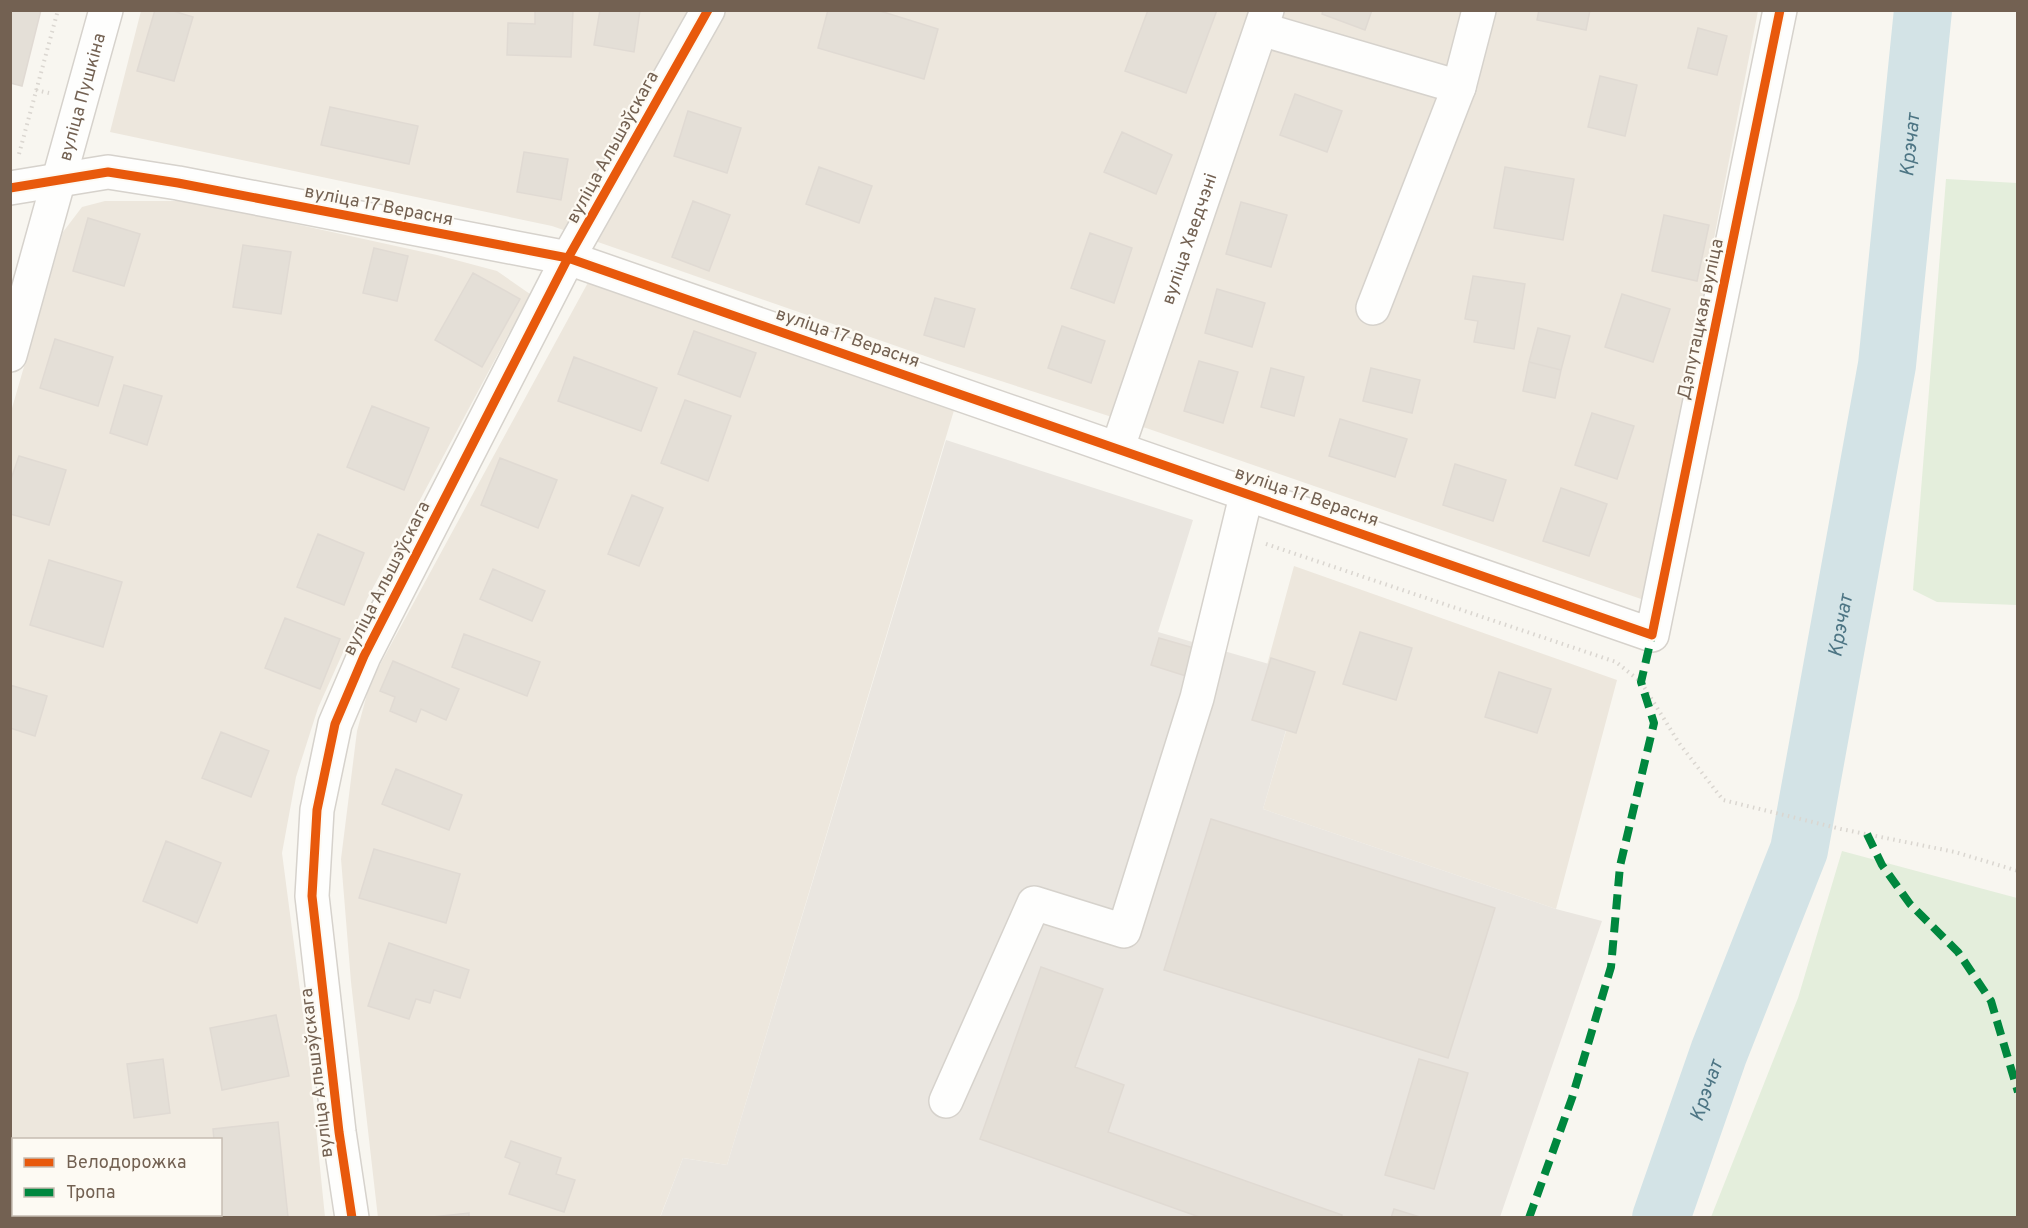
<svg xmlns="http://www.w3.org/2000/svg" width="2028" height="1228" viewBox="0 0 2028 1228" font-family="Overpass,sans-serif">
<rect width="100%" height="100%" fill="#f8f6f0"/>
<path fill="#ede7dd" fill-rule="evenodd" d="M141,11H1758L1644,600L1149,429L945,363L552,226L110,132Z
M105,201H190L437,255L497,271L530,294L367,599L318,708L296,777L282,853L309,1059L325,1217H11L10,415L63,232L82,207ZM14,1140H220V1214H14Z
M591,277L955,407L727,1165L683,1158L660,1217L378,1218L351,982L341,859L357,731L370,683Z
M1294,566L1617,680L1556,909L1263,809L1286,731L1252,720Z"/>
<path fill="#eae6e0" d="M946,440L1193,520L1158,632L1269,664L1252,720L1286,730L1263,809L1556,909L1602,921L1500,1217L660,1218L683,1158L727,1165Z"/>
<path fill="#e4eedc" d="M1946,179L2017,183V605L1937,602L1913,590Z
M1842,851L2017,898V1217H1711L1798,998Z"/>
<g fill="none" stroke-linecap="round" stroke-linejoin="round">
<path stroke="#d3e3e6" stroke-width="58" id="s1" d="M1661,1218L1719,1052L1799,850L1887,365L1923,10"/>
</g>
<path fill="#e4dfd7" stroke="#e0dad3" stroke-width="1.5" d="M10,10H41L22,86L10,83Z
M155,10H170L193,17L174,81L137,71Z
M535,10H573L571,57L507,55L508,23L535,24Z
M600,10H640L634,52L594,45Z
M828,10H877L938,29L924,79L818,48Z
M1148,10H1217L1186,93L1125,71Z
M1323,10H1372L1365,30L1322,14Z
M1539,10H1590L1586,30L1537,20Z
M1698,28L1727,36L1717,75L1688,68Z
M1600,76L1637,85L1625,136L1588,127Z
M1295,94L1342,111L1327,152L1280,135Z
M330,107L418,126L409,164L321,145Z
M688,111L741,128L727,173L674,156Z
M1122,132L1172,155L1156,194L1104,172Z
M524,152L568,159L561,200L517,192Z
M819,167L872,186L859,223L806,204Z
M1505,167L1574,179L1563,240L1494,228Z
M693,201L730,215L709,271L672,257Z
M1241,202L1287,215L1271,267L1226,254Z
M1664,215L1709,225L1697,281L1652,271Z
M88,218L140,234L124,286L73,271Z
M1090,233L1132,248L1114,303L1071,288Z
M243,245L291,252L281,314L233,307Z
M374,248L408,256L397,301L363,293Z
M473,273L520,299L482,367L435,340Z
M1473,276L1525,284L1514,349L1474,342L1478,321L1465,319Z
M1217,289L1265,303L1252,347L1205,333Z
M1622,294L1670,309L1653,362L1605,347Z
M935,298L975,309L964,347L924,335Z
M1062,326L1105,341L1091,383L1048,368Z
M1538,328L1570,336L1561,370L1529,362Z
M694,331L756,353L740,397L678,374Z
M55,339L113,357L98,406L40,388Z
M574,357L657,388L641,431L558,401Z
M1199,361L1238,372L1223,423L1184,411Z
M1529,362L1561,370L1555,398L1523,391Z
M1271,368L1304,377L1294,416L1261,407Z
M1371,368L1420,380L1412,413L1363,401Z
M124,385L162,396L147,445L110,433Z
M685,400L731,416L708,481L661,463Z
M372,406L429,428L404,490L347,467Z
M1592,413L1634,426L1617,479L1575,465Z
M1340,419L1407,439L1395,477L1329,456Z
M19,456L66,470L49,525L10,514V482Z
M500,458L557,480L538,528L481,505Z
M1455,464L1506,480L1493,521L1443,505Z
M1561,488L1607,504L1589,556L1543,541Z
M632,495L663,508L639,566L608,554Z
M318,534L364,553L344,605L297,587Z
M49,560L122,582L103,647L30,625Z
M493,569L545,591L532,621L480,599Z
M285,618L340,639L320,689L265,668Z
M1360,632L1412,648L1396,700L1343,684Z
M464,634L540,662L527,696L452,667Z
M1159,638L1194,648L1186,676L1151,665Z
M1271,658L1315,672L1296,733L1252,720Z
M393,661L459,689L446,720L421,709L416,722L390,711L395,697L380,691Z
M1499,672L1551,689L1537,733L1485,717Z
M10,685L47,696L35,736L10,728Z
M221,732L269,751L251,797L202,778Z
M396,769L462,795L449,830L382,804Z
M1211,819L1495,908L1448,1058L1164,970Z
M166,841L221,863L197,923L143,901Z
M374,849L460,874L446,923L359,898Z
M389,943L469,970L460,998L434,990L430,1003L416,999L409,1019L368,1006Z
M1041,967L1103,989L1075,1067L1124,1085L1108,1132L1342,1215L1341,1218H1202L980,1139Z
M276,1015L289,1076L222,1090L210,1028Z
M163,1059L170,1113L134,1118L127,1064Z
M1419,1059L1468,1073L1434,1189L1385,1175Z
M278,1122L288,1217L222,1218L220,1140H214L213,1129Z
M511,1141L561,1158L556,1174L575,1180L564,1212L509,1194L520,1163L505,1157Z
M1394,1209L1423,1218H1391Z
M469,1213V1218H423Z
M76,1214H127L128,1218H76Z"/>
<g fill="none" stroke-linecap="round" stroke-linejoin="round">
<g stroke="#d6d2cc" stroke-width="36">
<g id="minor">
<path d="M1261,29L1459,87L1479,10"/>
<path d="M10,188L108,172L178,183L568,258L1652,635L1780,10"/>
<path d="M1373,308L1459,87"/>
<path id="s2" d="M10,355L106,10"/>
<path id="s3" d="M1118,447L1267,10"/>
<path d="M946,1101L1034,903L1124,931L1197,698L1247,492"/>
<path d="M352,1218L339,1132L312,896L317,810L335,724L364,656L568,258L708,10"/>
</g>
</g>
<path stroke="#dad6d0" stroke-width="4" stroke-dasharray="1.5 4.5" stroke-linecap="butt" d="M36,90L49,93
M19,154L58,10
M1266,544L1616,662L1641,682L1679,743L1723,800L1841,829L1955,852L2018,871"/>
<use href="#minor" stroke="#fefefd" stroke-width="33"/>
<path stroke="#00873e" stroke-width="8" stroke-dasharray="15 8" stroke-linecap="butt" d="M1867,834L1882,865L1910,904L1958,952L1991,1001L2018,1092
M1529,1218L1572,1098L1611,967L1620,866L1654,723L1641,682L1652,635"/>
<g stroke="#fdfaf3" stroke-width="13">
<path id="cycleway" d="M10,188L108,172L178,183L568,258L1652,635L1780,10
M352,1218L339,1132L312,896L317,810L335,724L364,656L568,258L708,10"/>
</g>
<use href="#cycleway" stroke="#e8590c" stroke-width="9"/>
</g>
<g text-anchor="middle" stroke-width="4.5" stroke-linejoin="round" paint-order="stroke">
<g font-size="18" fill="#736152" stroke="#fdfaf3">
<text dy="6" stroke="none"><textPath href="#s2" startOffset="268">вуліца Пушкіна</textPath></text>
<text transform="translate(612 147) rotate(-61)" y="6">вуліца Альшэўскага</text>
<text transform="translate(379 205) rotate(11)" y="6">вуліца 17 Верасня</text>
<text dy="6" stroke="none"><textPath href="#s3" startOffset="220">вуліца Хведчэні</textPath></text>
<text transform="translate(1700 319) rotate(-78)" y="6">Дэпутацкая вуліца</text>
<text transform="translate(848 337) rotate(19)" y="6">вуліца 17 Верасня</text>
<text transform="translate(1307 496) rotate(19)" y="6">вуліца 17 Верасня</text>
<text transform="translate(386 578) rotate(-63)" y="6">вуліца Альшэўскага</text>
<text transform="translate(316 1073) rotate(-97)" y="6">вуліца Альшэўскага</text>
</g>
<g font-size="20" font-style="italic" fill="#4d7584" stroke="#fdfaf3">
<text dy="7" stroke="none"><textPath href="#s1" startOffset="1107">Крэчат</textPath></text>
<text dy="7" stroke="none"><textPath href="#s1" startOffset="621">Крэчат</textPath></text>
<text dy="7" stroke="none"><textPath href="#s1" startOffset="135">Крэчат</textPath></text>
</g>
</g>
<rect width="2028" height="1228" fill="none" stroke="#736152" stroke-width="24"/>
<rect x="12" y="1138" width="210" height="78" fill="#fdfaf3" stroke="#c6bdb3" stroke-width="1.5"/>
<rect x="24" y="1158" width="30" height="9" fill="#e8590c" stroke="#c6bdb3" stroke-width="1.5"/>
<text x="66" y="1168" font-size="18" fill="#736152">Велодорожка</text>
<rect x="24" y="1188" width="30" height="9" fill="#00873e" stroke="#c6bdb3" stroke-width="1.5"/>
<text x="66" y="1198" font-size="18" fill="#736152">Тропа</text>
</svg>
